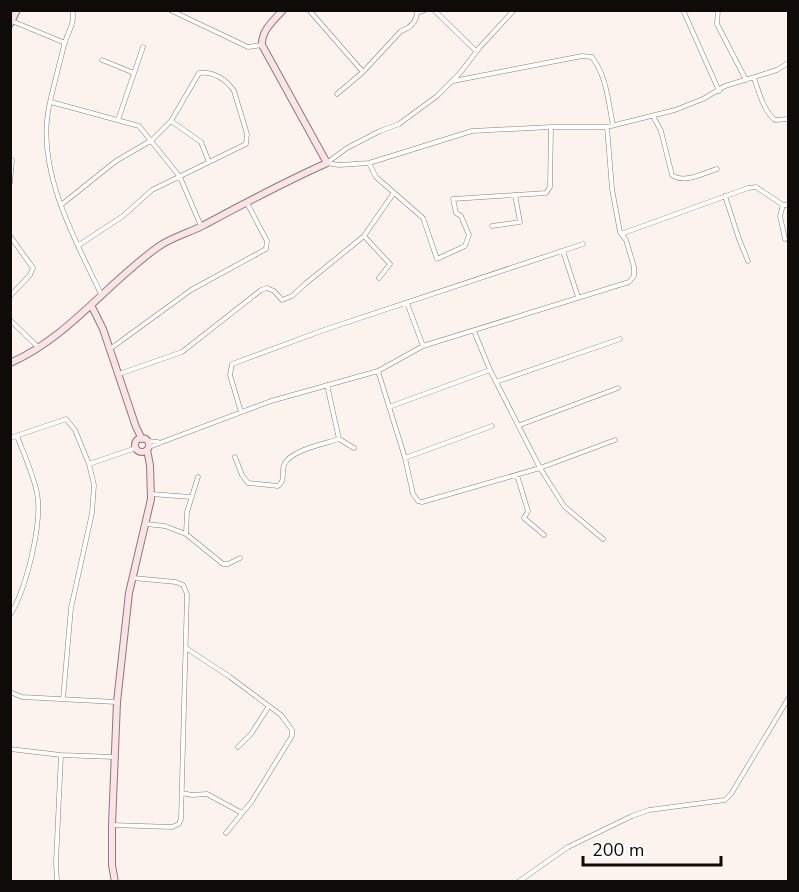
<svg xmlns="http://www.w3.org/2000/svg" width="799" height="892" viewBox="0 0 799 892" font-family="'Nunito Sans',sans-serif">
<rect width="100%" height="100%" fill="#fdf3ee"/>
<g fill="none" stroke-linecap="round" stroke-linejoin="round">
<g stroke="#867d78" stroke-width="5">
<path id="street" d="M72,10C76,22 67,34 64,45C59,67 52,90 48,112C38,173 75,240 101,294
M170,10L248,47L262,45
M309,10L363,72
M434,10L476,51
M683,10L719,91
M718,10L717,24L746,80
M12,21L65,43
M102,60L134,73
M754,78C759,92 763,110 775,120L788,119
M453,81L582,56L592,57C607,77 608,101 613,125
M337,94L363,72L401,31C410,28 416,23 417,13L425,10
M51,102L139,126L180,177L201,226
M653,116L661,131L672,175C684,184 704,173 717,169
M118,120L143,47
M171,121L201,142L209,162
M328,162L347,148L380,131L399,124L437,96L460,73L480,47L514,10
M327,163L339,165L369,163L472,131L551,127H607L675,110L703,99L725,86L777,70L788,63
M369,163L376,177L423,218L437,259L465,246L469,235L461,216L456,213L453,199L546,193L550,187L551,127
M10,183L12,160
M725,196L739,239L748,261
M61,205L116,161L152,140L171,121L199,73C213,71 226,79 234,91L247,134L246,144L152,190L123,216L79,245
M783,205L780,216L785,239
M492,226L520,222L515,195
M621,234L748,188L756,187L783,205H788
M10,236L33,268L30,275L10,296
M364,236L390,264L379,278
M563,251L578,297
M407,303L423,346
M10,320L38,347
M474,331L490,370L540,468L564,506L603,539
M110,349L191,290L266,249L267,241L247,203
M378,371L405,458L413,494L418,501L422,502L540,468L615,440
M119,374L182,352L261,290L267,288L274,291L282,300L292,296L305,284L364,236L393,194
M496,382L620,339
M327,385L339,439L354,448
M389,407L490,370
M241,412L230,375L232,364L321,331L583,244
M520,425L618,388
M10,438L66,419L75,430L89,464L94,485L92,513L71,608L63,699
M147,441L158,442
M149,447L271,401L378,371L423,346L629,282L634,276V267L626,240L620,232L612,189L607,127
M235,457L242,475L248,483L278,486C286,480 281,474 284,465C290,450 324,444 339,439
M405,458L492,426
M89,464L136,448
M517,475L528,511L524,518L544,535
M151,494L191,497
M146,524L165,526L186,534L223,564H228L240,558
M186,534L187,512L198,477
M10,615C26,590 43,522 37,493C33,474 24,454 17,436
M186,648L230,677L281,715L292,730V736L252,801L226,833
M10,692L22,697L116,702
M238,747L251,734L269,706
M10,749L61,755L114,757
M182,793L192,795L207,794L242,813
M112,825L172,827L179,824L181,819L187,594L183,585L176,582L133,578
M57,882L56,862L61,755
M518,882L568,847L632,816L649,810L725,800L731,794L788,699"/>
</g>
<g stroke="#867d78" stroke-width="8">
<path id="secondary" d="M10,24L17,10
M91,305L103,329L136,427L142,439
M10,363C69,337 107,283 158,247C172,237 189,233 204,225C245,203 284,182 327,163L262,45C261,31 274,20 283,10
M135 445a7 7 0 1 1 14 0a7 7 0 1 1-14 0Z
M115,882L112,865V825L117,702L129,593L151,499L150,465L147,450"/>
</g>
<use href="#street" stroke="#fff" stroke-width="4"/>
<use href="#secondary" stroke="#fde3e9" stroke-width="6"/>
</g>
<rect width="799" height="892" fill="none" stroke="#0e0b09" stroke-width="24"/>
<path d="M583 856v9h138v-9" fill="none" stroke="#0e0b09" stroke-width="3"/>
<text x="592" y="856" font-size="18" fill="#0e0b09" stroke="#ffffff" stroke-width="4.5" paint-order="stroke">200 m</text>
</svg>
